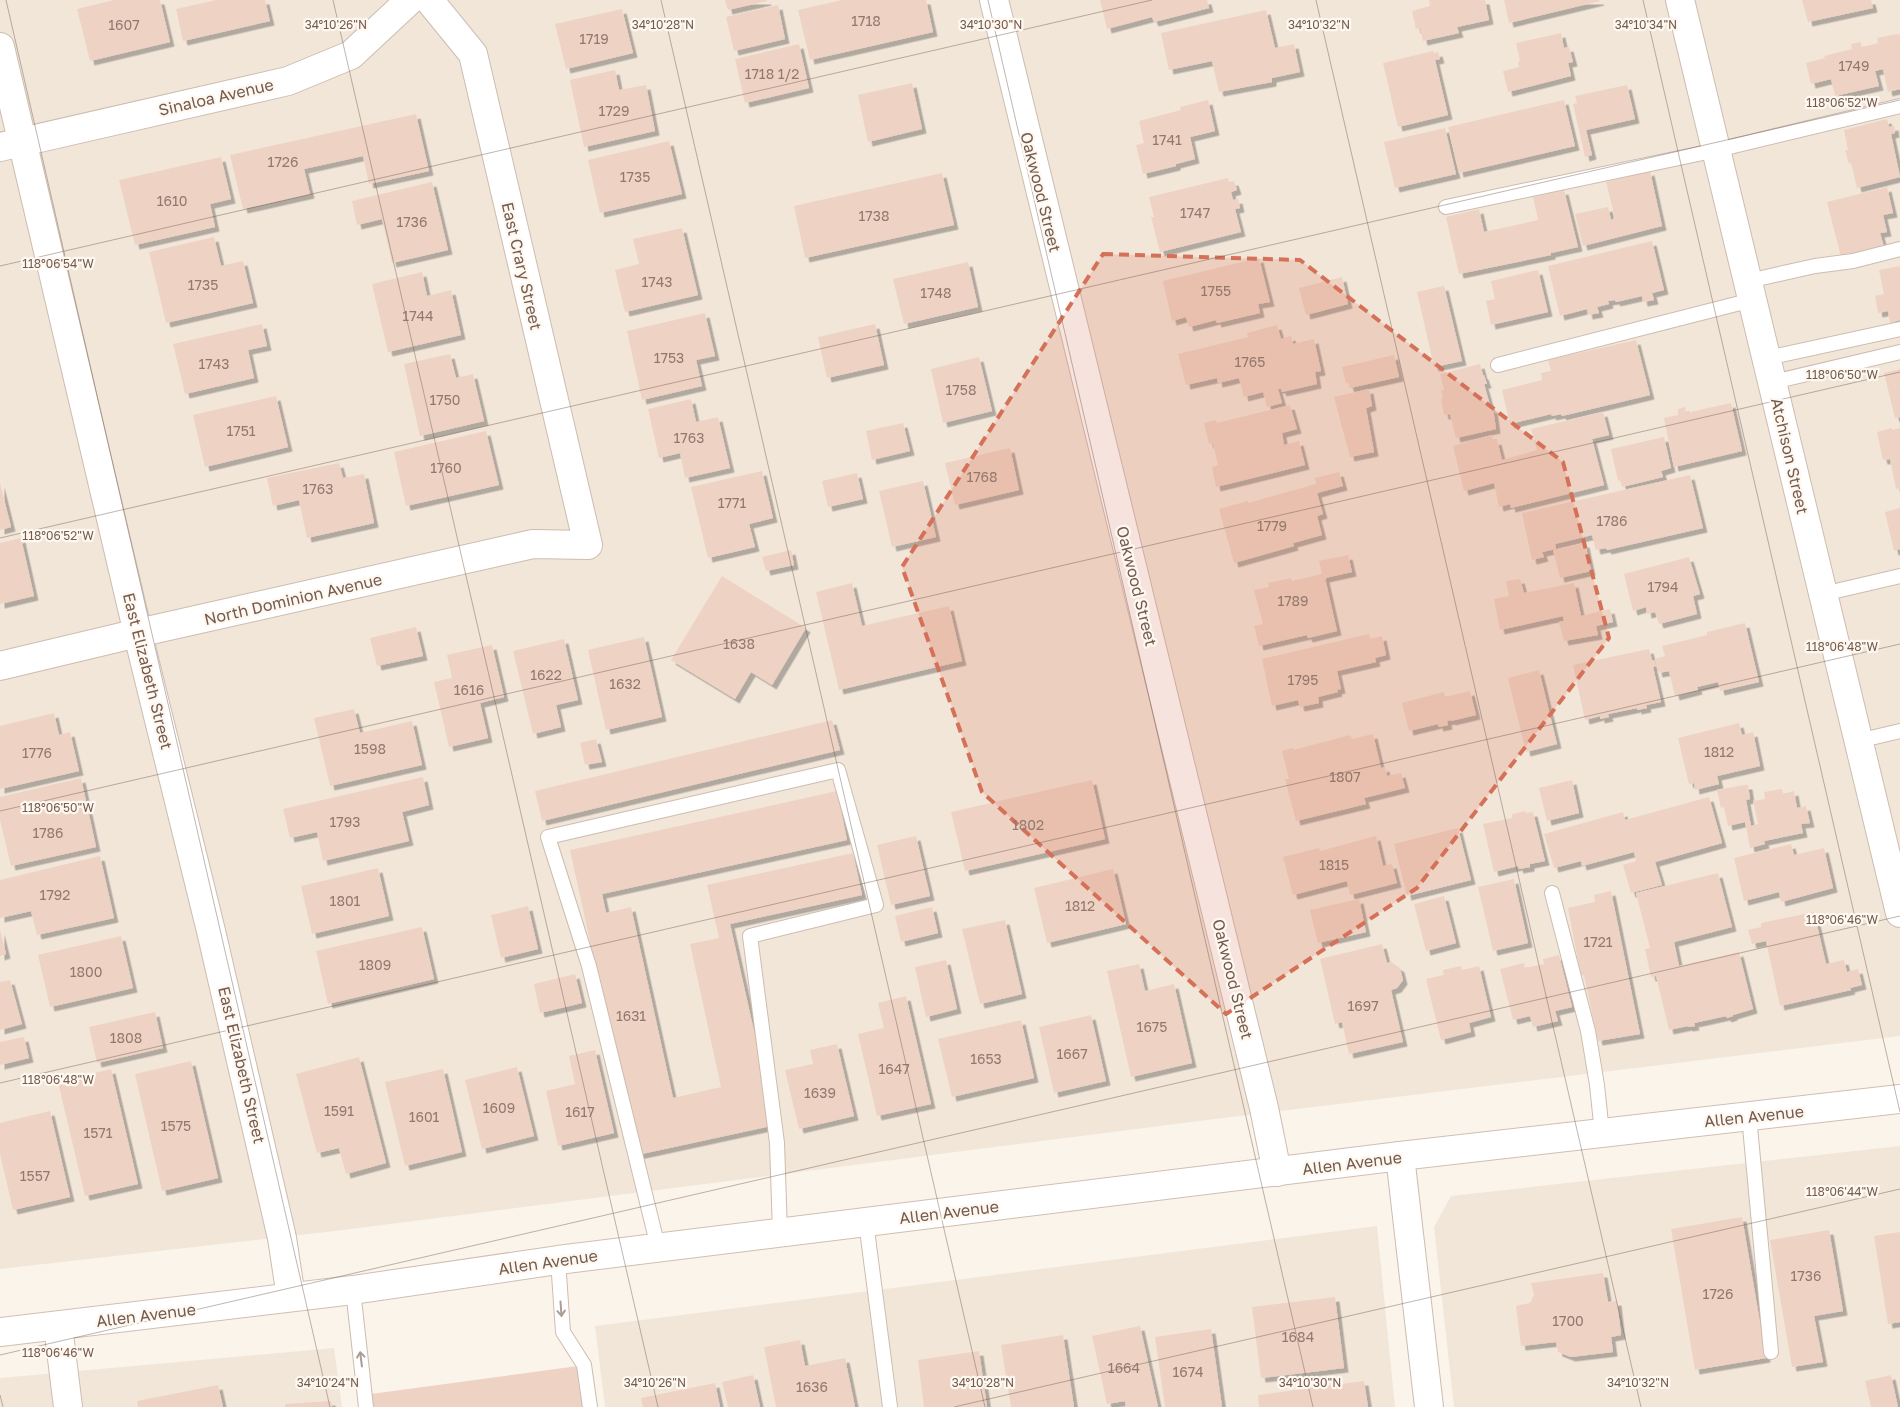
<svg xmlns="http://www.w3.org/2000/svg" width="1900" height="1407" viewBox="0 0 1900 1407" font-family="'Golos Text',sans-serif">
<defs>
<filter id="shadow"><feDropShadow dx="4.5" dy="4.5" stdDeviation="0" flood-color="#0004"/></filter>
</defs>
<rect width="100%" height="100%" fill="#fbf4ea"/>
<path fill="#f2e6d9" d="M0,0H1900V1036L1223,1118L335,1231L0,1269Z
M1900,1146V1407H1454L1434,1227L1451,1196Z
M1377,1226L1395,1407H605L595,1326Z
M334,1348L342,1407H0V1378Z"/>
<path fill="#eed3c4" filter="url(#shadow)" d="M114,0H160L170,42L90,61L77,9Z
M216,0H265L270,21L183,41L176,9Z
M725,0H767V1L728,10Z
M842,0H926L933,32L810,60L798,10Z
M1100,0H1207L1209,8L1154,22L1152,17L1107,29Z
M1429,0H1485L1489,20L1457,27L1459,33L1423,41L1420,28L1416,29L1412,11L1430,6Z
M1504,0H1599L1600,1L1509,23Z
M1802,0H1871L1873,8L1808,22Z
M778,5L785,39L734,51L726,17Z
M622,9L633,53L566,69L555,24Z
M1266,10L1275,48L1294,44L1300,72L1272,78V82L1219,92L1212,61L1169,70L1161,33Z
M1561,33L1564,48L1569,47L1573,62L1568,63L1571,76L1508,92L1503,71L1519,67L1518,62L1520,61L1516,43Z
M1897,34L1900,35V89L1888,92L1883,69L1875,71L1879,86L1835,96L1831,79L1811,84L1806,63L1825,58L1824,56L1852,49L1851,44L1860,42L1862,47L1878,43L1877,38Z
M799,44L809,88L745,103L735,59Z
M1433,51L1434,53L1438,52L1440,59L1435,60L1448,115L1398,127L1383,63Z
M615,70L619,90L646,85L655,131L584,147L570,80Z
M912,83L922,129L868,142L858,95Z
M1627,85L1635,119L1586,130L1592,155L1585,157L1573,104L1577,103L1575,96Z
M1208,100L1215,131L1190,137L1195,159L1176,164V166L1143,174L1136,145L1144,143L1139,121L1181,110L1180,107Z
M1564,100L1575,146L1459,173L1448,127Z
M416,114L429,171L369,184L363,156L304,169L310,194L243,209L230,155Z
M1887,119L1889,127L1894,126L1895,133L1891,134L1900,177L1857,188L1851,163L1849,164L1845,150H1848L1844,130Z
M1445,128L1456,174L1395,188L1384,142Z
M669,141L682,194L600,213L588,160Z
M221,157L231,199L210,204L215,227L135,245L119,180Z
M1650,171L1662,226L1583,246L1575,214L1608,207L1611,220L1615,218L1606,182Z
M942,173L954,225L805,258L794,206Z
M1228,178L1229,182L1234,181L1237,190L1231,192L1233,200L1238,199L1240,208L1235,209L1241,232L1160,252L1151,217H1154L1149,197Z
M432,182L448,250L392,263L382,219L357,225L352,201Z
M1887,187L1893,213L1883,215L1887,232L1880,233L1884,247L1841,257L1827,202Z
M1564,190L1578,247L1551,253V255L1459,274L1446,217L1479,209L1484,232L1538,220L1533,197Z
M682,228L698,295L625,312L615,270L639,264L633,239Z
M214,237L221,266L243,261L253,303L166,323L149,252Z
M1652,241L1664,290L1652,293L1654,300L1643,302L1642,296L1616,302L1615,300L1608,301L1609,304L1597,307L1599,313L1588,315L1587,309L1560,316L1548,266Z
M1259,258L1270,302L1258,304L1260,313L1217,323L1216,320L1189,327L1186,317L1172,321L1163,281Z
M968,262L978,307L904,324L893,279Z
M1900,266V320L1890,323L1888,311L1878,313L1875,296L1884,294L1879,270Z
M1538,270L1548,312L1491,325L1486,301L1495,299L1491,281Z
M422,272L427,296L451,290L461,335L388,352L372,284Z
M1342,277L1348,304L1306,315L1299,288Z
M1444,286L1462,361L1434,367L1417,292Z
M705,313L715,356L696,360L702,386L642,400L627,331Z
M262,324L267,346L248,350L254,378L185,394L173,344Z
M875,324L884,365L827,378L818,337Z
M1277,325L1281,339L1291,336L1293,344L1314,339L1321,371L1315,372L1317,384L1282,392L1281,389H1278L1282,403L1267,407L1263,392L1244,397L1239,378L1218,383L1217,378L1186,385L1178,354L1248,337L1247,333Z
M1636,340L1650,395L1562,416L1561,414L1552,416L1551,414L1510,424L1502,390L1542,380L1541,373L1551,371L1548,360Z
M450,354L456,378L473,374L484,421L420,436L404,364Z
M1394,355L1399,377L1350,388L1348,383H1346L1342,367Z
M979,357L992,411L943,423L931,369Z
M1480,364L1483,375H1484L1487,384H1484L1491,409L1493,408L1496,429L1456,438L1450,414L1444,415L1441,399L1443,398L1441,391L1444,390L1440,374Z
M1900,369V417L1895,418L1884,373Z
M1369,389L1372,406L1366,408L1374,452L1350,457L1334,397Z
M276,396L288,447L205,467L193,415Z
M691,399L696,422L718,417L730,468L685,478L680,453L659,458L648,409Z
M1731,403L1742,451L1674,467L1664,418L1678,415V409L1685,407L1686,413Z
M1290,405L1297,429L1282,433L1284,445L1299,441L1305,465L1216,487L1212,467L1218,465L1213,443L1209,444L1204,423L1216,420L1217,423Z
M1603,412L1609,435L1592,439L1604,485L1511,508L1510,504L1499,507L1494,483L1464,491L1453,446L1492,435L1493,441L1497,440L1502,460L1537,450L1531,429Z
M903,423L910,451L872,460L866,431Z
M1892,428V430L1900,428V488L1896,489L1890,459L1883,460L1877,432Z
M486,431L499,485L406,506L394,452Z
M1664,437L1671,468L1661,471L1663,477L1622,487L1620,480L1618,481L1611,449Z
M1010,448L1019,490L955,505L945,463Z
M339,463L343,478L364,474L374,523L307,538L299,500L273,506L267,478Z
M762,471L773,518L749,524L755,547L708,558L691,487Z
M1339,472L1343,486L1317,493L1323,514L1317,516L1322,535L1293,543L1294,546L1234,563L1219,509L1248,501V503L1316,484L1315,478Z
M857,473L863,499L828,507L822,481Z
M1690,475L1703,528L1607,550L1606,548L1596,550L1592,535L1555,544L1556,549L1542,552L1544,557L1532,560L1522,513Z
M923,481L936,537L892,547L879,491Z
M0,483L11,527L0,530Z
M1900,508V549L1894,551L1885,512Z
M21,538L34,596L0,604V543Z
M1585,543L1591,571L1560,578L1553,550Z
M791,550L794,565L766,571L762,557Z
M1348,555L1352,572L1325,578L1337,631L1308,638L1307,635L1259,646L1254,626L1263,624L1254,590L1269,587L1268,583L1291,578L1292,581L1322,574L1319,561Z
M1689,557L1700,594L1693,596L1697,614L1659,624L1655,612L1647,614L1646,607L1633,611L1624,574Z
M722,576L806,628L772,685L751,672L735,699L671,660Z
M1520,579L1524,593L1574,583L1581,616L1610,609L1613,622L1596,626L1598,635L1564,641L1559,622L1564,621L1563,616L1500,630L1494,599L1509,596L1506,581Z
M852,583L862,626L949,606L962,661L839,690L816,592Z
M1745,623L1759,682L1720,691L1718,682L1697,687L1698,690L1675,696L1669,671L1658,673L1655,659L1665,656L1662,646L1707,635V632Z
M416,627L423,656L377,666L370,638Z
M1369,634L1370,639L1382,636L1386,655L1375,658L1376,662L1337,671L1341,689L1337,690L1338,692L1318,697L1319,703L1300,707L1298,700L1272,706L1262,659Z
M644,637L662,717L606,730L588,650Z
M564,639L578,700L556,705L561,727L533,734L513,651Z
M492,645L504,697L480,703L488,738L449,747L434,682L452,678L447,655Z
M1649,649L1652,660H1654L1656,666L1653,667L1661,702L1646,705L1647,708L1637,710V708L1608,714L1609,717L1600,719V716L1585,720L1573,665Z
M1539,670L1557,744L1526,752L1508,678Z
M1470,691L1476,715L1451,721V720L1447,721L1448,725L1439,727L1438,724L1409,731L1402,703L1444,692L1445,697Z
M354,709L360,733L412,721L422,765L330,786L314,718Z
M54,713L59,735L70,732L79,771L0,789V726Z
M832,720L840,750L542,821L535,791Z
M1739,723L1742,735L1753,732L1760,766L1717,776L1719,784L1695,790L1694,783L1689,784L1678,738Z
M1373,734L1381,768L1385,767L1387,776L1401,773L1405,788L1364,798L1366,804L1296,821L1285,779H1289L1282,751L1293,748L1294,750L1350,735L1352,739Z
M596,739L602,762L585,765L580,743Z
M423,777L429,805L402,812L409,841L323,861L317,832L290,838L283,809Z
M81,778L96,847L11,866L0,820V797Z
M1092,780L1105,839L965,871L951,812Z
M1572,780L1579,813L1547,821L1539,788Z
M1744,785H1748L1750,799L1746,800L1751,826L1758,824L1753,801L1765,799L1764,792L1782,789L1783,794L1794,791L1797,808L1806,806L1810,823L1801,824L1803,833L1764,841L1765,844L1750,848L1745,822L1728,826L1724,807L1721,808L1717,790Z
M837,791L847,840L602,894L606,913L631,907L673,1098L721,1087L690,944L719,938L707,885L853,853L862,895L730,924L775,1125L637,1155L570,850Z
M1709,797L1722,843L1655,862L1662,885L1631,893L1623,865L1636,861L1634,852L1582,866L1581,861L1554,868L1544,834L1623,812L1625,820Z
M1526,811V813L1533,812L1545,861L1530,864V867L1519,869L1518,866L1494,872L1483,824L1512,818V814Z
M1458,828L1471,880L1407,896L1394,844Z
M916,836L930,896L891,905L877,845Z
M1376,836L1383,866L1392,864L1397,883L1350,895L1347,881L1293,895L1283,857L1319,848L1320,851Z
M1791,844L1794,855L1824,848L1833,888L1781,902L1779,892L1744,901L1734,858Z
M100,856L114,918L37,935L31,911L0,918V880Z
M378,868L389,916L312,934L301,886Z
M1113,869L1126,924L1047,943L1034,888Z
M1718,873L1732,927L1674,942L1679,966L1739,952L1753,1009L1733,1015V1016L1727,1018L1726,1016L1694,1023L1695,1026L1688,1027V1026L1669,1030L1656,976L1651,977L1645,949L1650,948L1636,893Z
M1514,879L1528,943L1493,951L1478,887Z
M1611,891L1640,1034L1598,1041L1584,975L1581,976L1568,908L1595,902L1594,895Z
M1444,896L1456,943L1426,951L1414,904Z
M1359,899L1366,932L1318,943L1310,910Z
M528,906L538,949L501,958L491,915Z
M932,907L938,933L901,942L895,916Z
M1814,912L1826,964L1844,960L1847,972L1858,969L1862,985L1850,988L1851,990L1780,1006L1766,941L1752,944L1748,930L1761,927V923Z
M1005,920L1022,994L980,1004L962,929Z
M422,927L434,979L328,1004L316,951Z
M0,930L6,954L0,956Z
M121,936L133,988L50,1007L38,955Z
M1382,944L1387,963L1391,962L1400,968L1403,980L1397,988L1391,990L1403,1042L1349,1054L1342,1022L1335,1024L1320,959Z
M1559,955L1572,1007L1555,1011L1558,1021L1533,1027L1530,1016L1513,1020L1500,969L1524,963L1525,968L1544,964L1543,959Z
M946,960L957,1009L926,1017L915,967Z
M1139,964L1145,991L1174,984L1192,1063L1131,1077L1107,971Z
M1461,966L1462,970L1479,966L1491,1017L1469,1023L1471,1032L1441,1040L1426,979L1444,975L1443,970Z
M575,974L582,1003L540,1013L534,984Z
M10,980L22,1024L0,1030V982Z
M906,996L931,1104L877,1116L858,1034L884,1028L878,1003Z
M155,1012L163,1048L97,1063L89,1027Z
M1091,1015L1106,1081L1054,1093L1039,1027Z
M1021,1020L1034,1078L952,1097L938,1039Z
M24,1037L29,1058L0,1065V1042Z
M837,1044L854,1116L799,1129L785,1070L813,1064L810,1050Z
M595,1050L614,1133L558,1146L546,1091L575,1084L569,1056Z
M359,1057L386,1163L346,1174L339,1148L317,1153L296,1074Z
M191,1061L218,1178L162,1191L135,1074Z
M517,1067L534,1136L482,1149L465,1080Z
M111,1069L138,1184L85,1196L58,1082Z
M443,1069L462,1152L405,1166L385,1082Z
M50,1111L70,1197L13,1210L0,1154V1123Z
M1742,1217L1766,1358L1695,1370L1671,1229Z
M1829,1230L1843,1311L1814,1316L1823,1362L1792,1367L1770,1240Z
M1900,1232V1322L1888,1324L1874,1236Z
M1603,1273L1608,1302L1617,1301L1621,1335L1611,1337L1613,1352L1571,1357L1558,1352L1556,1342L1521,1346L1516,1306L1530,1303L1534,1295L1531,1283Z
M1335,1297L1344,1368L1261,1378L1252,1307Z
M1140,1326L1158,1407H1126L1125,1401L1107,1404L1092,1336Z
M1211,1329L1222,1407H1165L1155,1337Z
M1063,1335L1074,1407H1011L1001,1345Z
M800,1340L805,1366L845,1358L855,1407H776L764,1347Z
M979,1351L987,1407H924L918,1360Z
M578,1366L584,1407H373L371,1394Z
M753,1375L760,1407H728L722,1382Z
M1891,1375L1898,1407H1871L1865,1381Z
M1364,1381L1368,1407H1259L1258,1395Z
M715,1383L720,1407H643L641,1398Z
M218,1385L223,1407H138L137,1401Z
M331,1401L332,1407H285V1404Z"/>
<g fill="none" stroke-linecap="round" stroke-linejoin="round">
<g stroke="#cdbcb0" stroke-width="16">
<path id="lane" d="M1446,207L1717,150L1900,106
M1748,281L1815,266L1853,261L1900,249
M1767,358L1900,329
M1498,365L1752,300
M1773,382L1900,352
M1823,594L1900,576
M1858,741L1900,731
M1552,893L1588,1031L1597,1085L1602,1133
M1749,1116L1771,1352
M866,1222L890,1407
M658,1247L589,966L548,837L838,770L876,905L750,936L777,1143L780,1232
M558,1260L563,1332L584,1365L590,1407
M353,1290L366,1407"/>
</g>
<g stroke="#cdbcb0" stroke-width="30">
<path id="street" d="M994,0L1264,1108L1277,1172
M1680,0L1900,913
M0,47L144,659L211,931L282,1238L291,1297
M0,147L288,81L351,55L410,0
M0,666L138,633L533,544L588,545L473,54L429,0
M1400,1156L1429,1407
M58,1326L68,1407"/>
</g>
<g stroke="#d1beb1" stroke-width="30">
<path id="secondary" d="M0,1332L353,1290L558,1260L866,1222L1400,1156L1900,1099"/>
</g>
<use href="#lane" stroke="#fff" stroke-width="14"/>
<use href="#street" stroke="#fff" stroke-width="28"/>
<use href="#secondary" stroke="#fff" stroke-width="28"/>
</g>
<defs><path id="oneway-shaft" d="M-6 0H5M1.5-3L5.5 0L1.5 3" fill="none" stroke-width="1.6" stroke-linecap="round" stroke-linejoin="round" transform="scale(1.25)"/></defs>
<g stroke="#ac9d95">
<use href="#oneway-shaft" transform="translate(561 1309) rotate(86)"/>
<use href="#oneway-shaft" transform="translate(361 1359) rotate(-97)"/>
</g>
<path fill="#d57159" fill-opacity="0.2" stroke="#d57159" stroke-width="4" stroke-dasharray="10 6" stroke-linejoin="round" d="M1103,254L1300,260L1563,462L1609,638L1417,888L1226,1014L982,792L902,567Z"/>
<path fill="none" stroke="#745b4f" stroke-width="1" stroke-opacity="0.45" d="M6,0L330,1407M333,0L658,1407M661,0L985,1407M988,0L1313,1407M1316,0L1641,1407M1643,0L1900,1112M0,266L1152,0M0,538L1900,100M0,811L1900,372M0,1083L1900,644M0,1355L1900,916M0,1395L3,1407M954,1407L1900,1189"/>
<g text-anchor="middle" stroke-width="4.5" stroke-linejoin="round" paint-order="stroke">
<g font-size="14" fill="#92796c">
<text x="866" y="26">1718</text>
<text x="124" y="30">1607</text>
<text x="594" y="44">1719</text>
<text x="1854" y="71">1749</text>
<text x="772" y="79">1718 1/2</text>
<text x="614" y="116">1729</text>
<text x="1167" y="145">1741</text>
<text x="283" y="167">1726</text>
<text x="635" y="182">1735</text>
<text x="172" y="206">1610</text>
<text x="1195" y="218">1747</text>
<text x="874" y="221">1738</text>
<text x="412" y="227">1736</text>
<text x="657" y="287">1743</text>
<text x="203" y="290">1735</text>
<text x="1216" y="296">1755</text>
<text x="936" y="298">1748</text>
<text x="418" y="321">1744</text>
<text x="669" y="363">1753</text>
<text x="1250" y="367">1765</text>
<text x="214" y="369">1743</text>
<text x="961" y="395">1758</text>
<text x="445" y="405">1750</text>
<text x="241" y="436">1751</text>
<text x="689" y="443">1763</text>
<text x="446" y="473">1760</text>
<text x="982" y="482">1768</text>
<text x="318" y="494">1763</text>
<text x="732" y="508">1771</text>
<text x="1612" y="526">1786</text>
<text x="1272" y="531">1779</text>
<text x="1663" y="592">1794</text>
<text x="1293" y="606">1789</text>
<text x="739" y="649">1638</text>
<text x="546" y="680">1622</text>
<text x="1303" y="685">1795</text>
<text x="625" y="689">1632</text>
<text x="469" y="695">1616</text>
<text x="370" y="754">1598</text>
<text x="1719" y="757">1812</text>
<text x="37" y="758">1776</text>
<text x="1345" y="782">1807</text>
<text x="345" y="827">1793</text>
<text x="1028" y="830">1802</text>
<text x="48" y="838">1786</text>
<text x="1334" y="870">1815</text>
<text x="55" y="900">1792</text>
<text x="345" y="906">1801</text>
<text x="1080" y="911">1812</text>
<text x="1598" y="947">1721</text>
<text x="375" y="970">1809</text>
<text x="86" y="977">1800</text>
<text x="1363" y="1011">1697</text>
<text x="631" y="1021">1631</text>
<text x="1152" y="1032">1675</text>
<text x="126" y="1043">1808</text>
<text x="1072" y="1059">1667</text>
<text x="986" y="1064">1653</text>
<text x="894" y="1074">1647</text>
<text x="820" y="1098">1639</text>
<text x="499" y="1113">1609</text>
<text x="339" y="1116">1591</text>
<text x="580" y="1117">1617</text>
<text x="424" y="1122">1601</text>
<text x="176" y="1131">1575</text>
<text x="98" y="1138">1571</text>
<text x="35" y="1181">1557</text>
<text x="1806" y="1281">1736</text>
<text x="1718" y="1299">1726</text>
<text x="1568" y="1326">1700</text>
<text x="1298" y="1342">1684</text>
<text x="1124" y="1373">1664</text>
<text x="1188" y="1377">1674</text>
<text x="812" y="1392">1636</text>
</g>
<g font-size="16" fill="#745b4f" stroke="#fef8f0">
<text transform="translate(216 97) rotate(-13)" y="6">Sinaloa Avenue</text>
<text transform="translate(1041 192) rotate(76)" y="6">Oakwood Street</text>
<text transform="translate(522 266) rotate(77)" y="6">East Crary Street</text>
<text transform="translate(1790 456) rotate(77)" y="6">Atchison Street</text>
<text transform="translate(1137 586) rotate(76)" y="6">Oakwood Street</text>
<text transform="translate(293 599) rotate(-13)" y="6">North Dominion Avenue</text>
<text transform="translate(148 671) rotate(76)" y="6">East Elizabeth Street</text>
<text transform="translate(1233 979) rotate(76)" y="6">Oakwood Street</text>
<text transform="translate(242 1065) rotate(77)" y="6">East Elizabeth Street</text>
<text transform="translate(1754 1116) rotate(-6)" y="6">Allen Avenue</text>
<text transform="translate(1352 1163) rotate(-7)" y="6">Allen Avenue</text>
<text transform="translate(949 1212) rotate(-7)" y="6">Allen Avenue</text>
<text transform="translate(548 1262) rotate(-8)" y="6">Allen Avenue</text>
<text transform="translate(146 1315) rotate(-7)" y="6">Allen Avenue</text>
</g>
</g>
<g font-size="12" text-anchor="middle" fill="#745b4f" stroke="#fef8f0" stroke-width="4.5" stroke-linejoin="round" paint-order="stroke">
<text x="336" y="29">34°10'26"N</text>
<text x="663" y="29">34°10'28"N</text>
<text x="991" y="29">34°10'30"N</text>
<text x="1319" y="29">34°10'32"N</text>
<text x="1646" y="29">34°10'34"N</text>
<text x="1842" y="107">118°06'52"W</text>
<text x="58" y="268">118°06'54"W</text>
<text x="1842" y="379">118°06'50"W</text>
<text x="58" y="540">118°06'52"W</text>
<text x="1842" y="651">118°06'48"W</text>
<text x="58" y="812">118°06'50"W</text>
<text x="1842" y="924">118°06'46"W</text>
<text x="58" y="1084">118°06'48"W</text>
<text x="1842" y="1196">118°06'44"W</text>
<text x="58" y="1357">118°06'46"W</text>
<text x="328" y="1387">34°10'24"N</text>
<text x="655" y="1387">34°10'26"N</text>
<text x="983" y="1387">34°10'28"N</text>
<text x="1310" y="1387">34°10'30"N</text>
<text x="1638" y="1387">34°10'32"N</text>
</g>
</svg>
